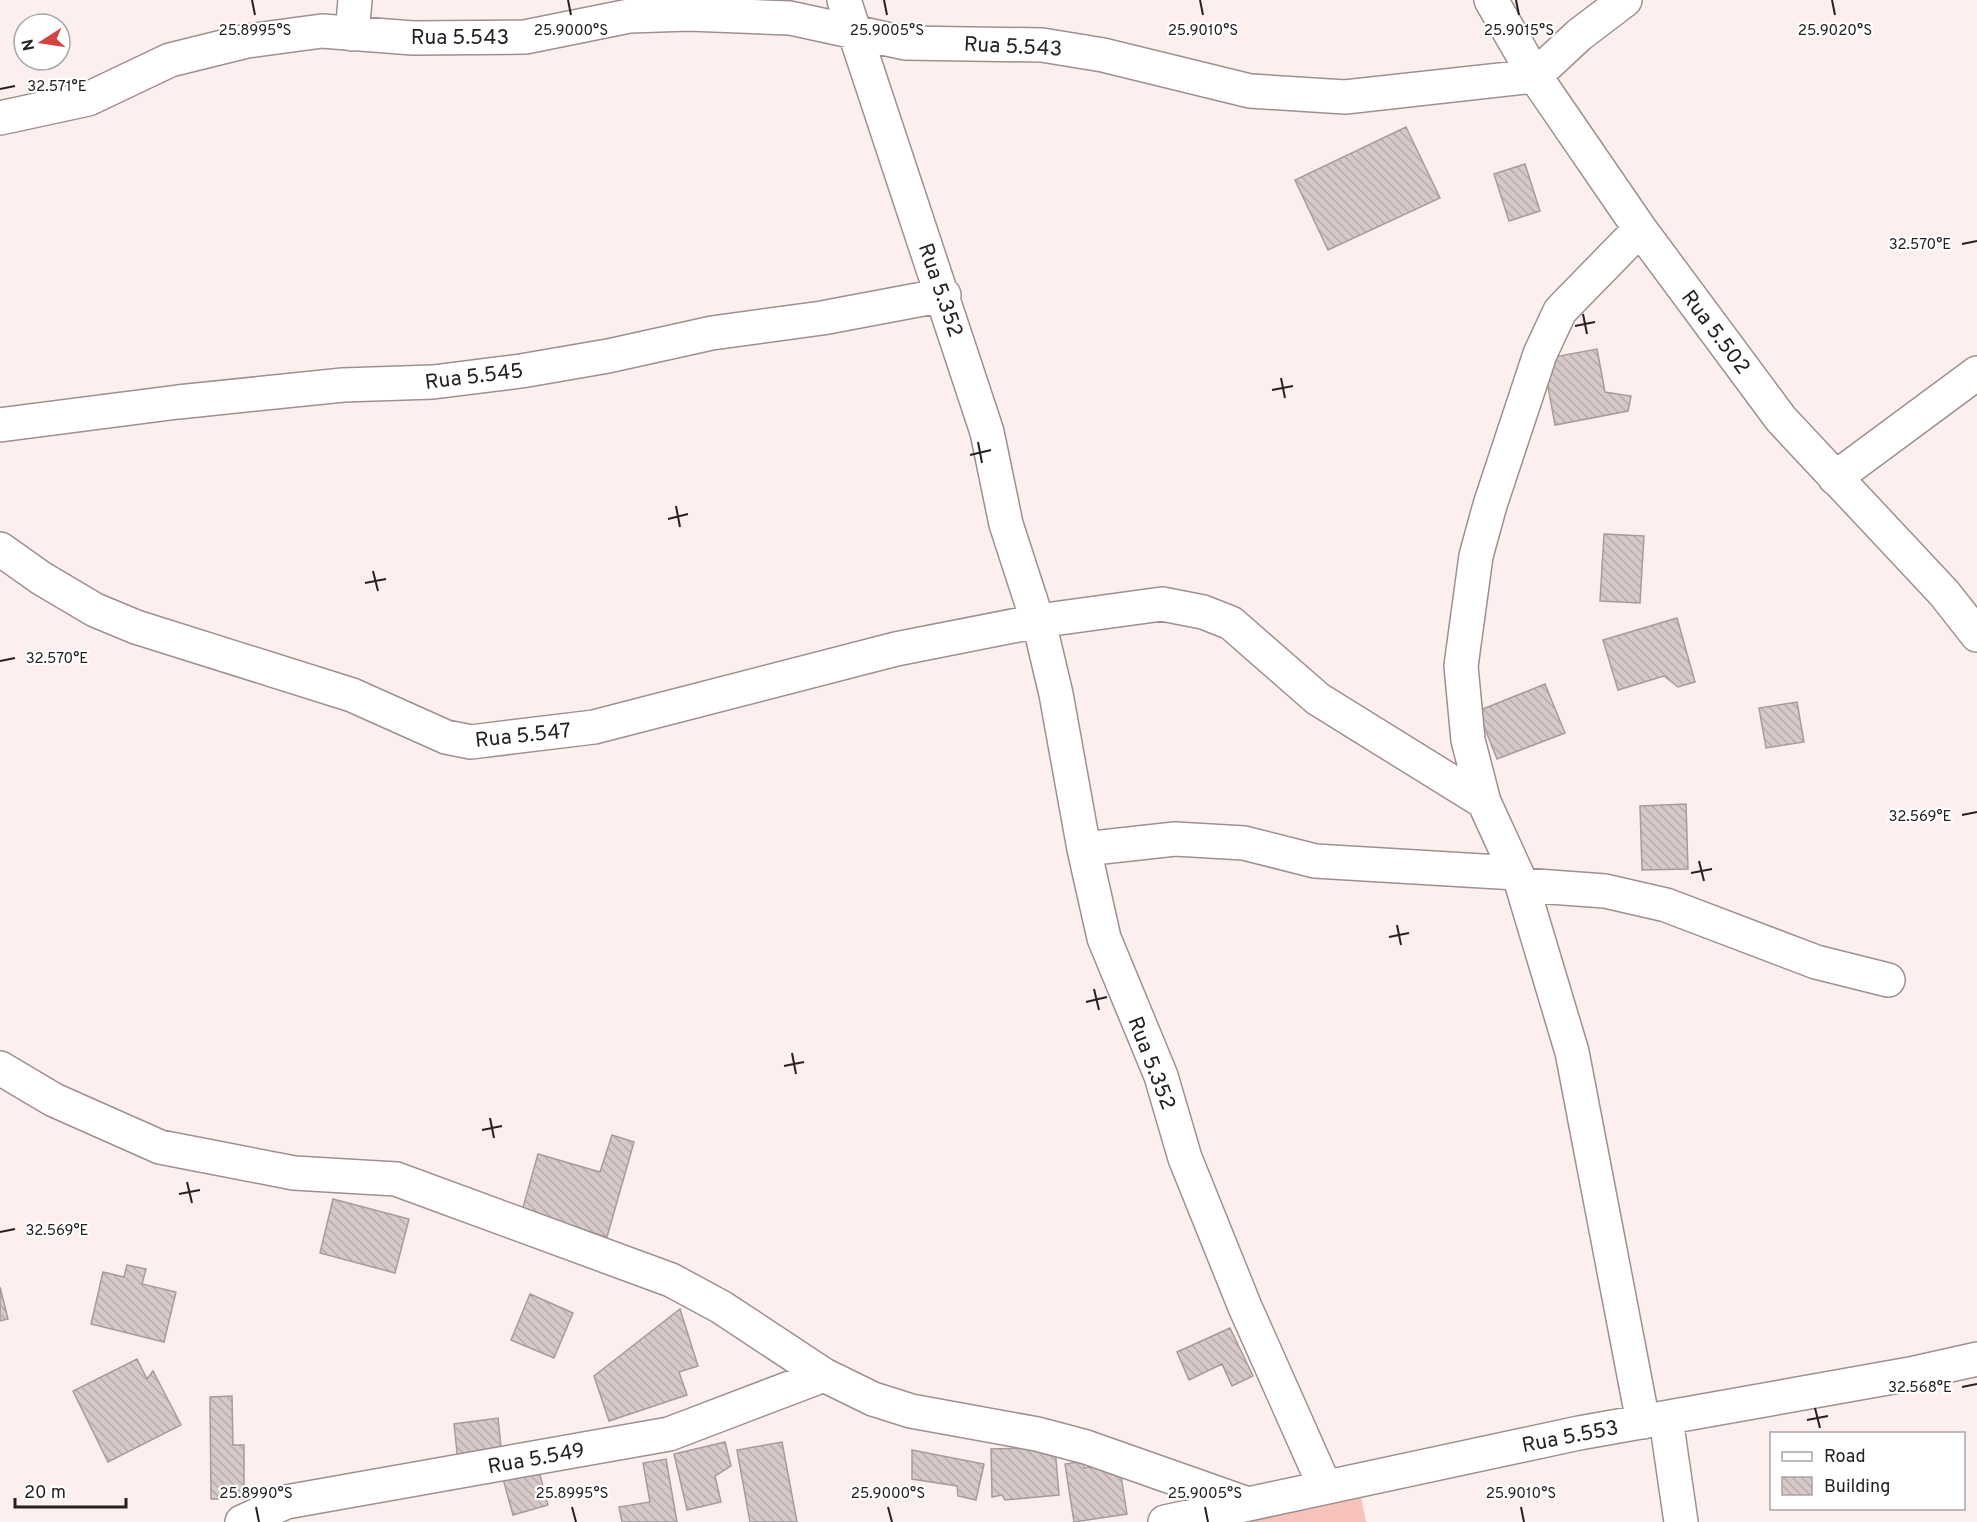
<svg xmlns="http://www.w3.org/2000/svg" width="1977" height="1522" viewBox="0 0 1977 1522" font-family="Overpass,sans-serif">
<defs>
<pattern id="building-back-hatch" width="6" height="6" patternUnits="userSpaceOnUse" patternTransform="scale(1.5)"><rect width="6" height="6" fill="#d6c9c7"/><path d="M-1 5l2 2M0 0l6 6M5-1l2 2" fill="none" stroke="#b8acab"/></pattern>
</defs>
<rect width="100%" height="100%" fill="#fdefed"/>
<path fill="#f8c2bc" d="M1361,1497L1366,1522H1231Z"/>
<path fill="url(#building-back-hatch)" stroke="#a89b9a" stroke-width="1.5" d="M1406,127L1440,198L1328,250L1295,180Z
M1525,164L1540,211L1509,221L1494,174Z
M1597,349L1605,392L1631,396L1628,411L1555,425L1543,359Z
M1604,534L1644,536L1640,603L1600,601Z
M1677,618L1695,682L1678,687L1664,676L1618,690L1603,640Z
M1545,684L1565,733L1497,759L1478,711Z
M1797,702L1804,742L1766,748L1759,708Z
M1686,804L1688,869L1642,870L1640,806Z
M612,1135L634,1142L607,1237L522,1211L538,1154L600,1172Z
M333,1199L409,1219L395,1273L320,1253Z
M127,1265L146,1269L142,1284L176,1292L164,1342L91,1324L103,1272L124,1277Z
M0,1287L8,1319L0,1321Z
M530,1294L573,1313L554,1358L511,1340Z
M680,1309L698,1366L679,1372L687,1395L609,1421L594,1376Z
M1230,1328L1253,1376L1232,1386L1222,1364L1189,1380L1177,1352Z
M137,1359L147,1379L153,1371L181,1425L108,1462L73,1391Z
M232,1396L233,1445H244V1499H211L210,1397Z
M498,1418L502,1457L458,1462L454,1424Z
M725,1442L731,1466L715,1476L721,1502L687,1510L674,1454Z
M782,1442L797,1522H750L737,1450Z
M1055,1447L1059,1495L1005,1500L1002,1495L992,1497L991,1449Z
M912,1450L984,1464L976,1500L958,1496L957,1486L912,1479Z
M666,1459L677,1522H622L619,1507L650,1502L643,1463Z
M1083,1461L1084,1468L1119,1463L1127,1514L1074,1522L1065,1464Z
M537,1464L548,1505L513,1515L502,1475Z"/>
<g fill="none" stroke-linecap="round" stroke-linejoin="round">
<g stroke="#9d908f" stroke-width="36">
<path id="minor" d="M844,0L987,432L1006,524L1042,635L1056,694L1084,849L1104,938L1161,1076L1185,1158L1245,1307L1325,1487
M1491,0L1535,76L1640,229L1781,419L1944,593L1977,635
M352,34L355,0
M0,118L88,99L170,60L247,41L322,31L413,38L525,37L629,16L689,14L790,18L905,43L1042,45L1103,55L1250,91L1345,97L1535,76L1579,35L1625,0
M1640,229L1560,311L1540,354L1490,505L1476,556L1461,666L1468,740L1484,802L1522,885L1572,1052L1643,1422
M0,425L178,402L343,385L433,382L521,371L608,356L712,333L822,318L944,295
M1835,478L1977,373
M0,549L41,578L95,610L136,627L352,695L446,737L471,742L594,727L896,649L1038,621L1162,604L1203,612L1231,623L1318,699L1484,802
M1084,849L1175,839L1244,843L1315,861L1516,873
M1522,885L1605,891L1666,905L1816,962L1888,980
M0,1068L54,1100L160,1147L294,1173L396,1179L671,1280L721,1307L824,1375L873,1399L911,1411L1037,1434L1086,1447L1245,1503
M1666,1419L1681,1522
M242,1522L286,1502L669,1434L824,1375
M1165,1522L1579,1433L1910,1374L1977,1359"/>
</g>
<use href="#minor" stroke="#fff" stroke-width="33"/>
</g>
<path fill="none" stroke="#262121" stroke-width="2" d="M252,0L255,15M568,0L571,15M884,0L887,15M1200,0L1203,15M1516,0L1519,15M1832,0L1835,15M0,89L15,86M1962,244L1977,241M1583,314L1587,334M1575,326L1595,322M1281,378L1285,398M1272,390L1293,386M978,442L982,463M970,455L991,450M676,506L680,527M668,519L688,514M373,571L378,591M365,583L386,579M0,661L15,658M1962,815L1977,812M1699,861L1704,881M1691,873L1712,869M1397,925L1401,945M1389,937L1409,933M1094,989L1099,1010M1086,1002L1107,997M792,1053L796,1074M784,1066L804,1062M490,1118L494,1138M482,1130L502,1126M187,1182L192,1203M179,1194L200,1190M0,1232L15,1229M1962,1387L1977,1384M1815,1408L1820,1428M1807,1420L1828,1416M256,1507L259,1522M572,1507L576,1522M888,1507L892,1522M1205,1507L1208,1522M1521,1507L1524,1522"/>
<g text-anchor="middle" stroke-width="4.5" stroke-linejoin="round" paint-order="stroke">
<g font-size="21" fill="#262121" stroke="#fff">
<text x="460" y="44">Rua 5.543</text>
<text transform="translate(1013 46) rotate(3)" y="7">Rua 5.543</text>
<text transform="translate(941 290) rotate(71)" y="7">Rua 5.352</text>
<text transform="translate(1716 332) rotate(53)" y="7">Rua 5.502</text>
<text transform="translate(474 376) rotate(-7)" y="7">Rua 5.545</text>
<text transform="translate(523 735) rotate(-6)" y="7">Rua 5.547</text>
<text transform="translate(1152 1063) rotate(69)" y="7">Rua 5.352</text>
<text transform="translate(1570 1436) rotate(-11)" y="7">Rua 5.553</text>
<text transform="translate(536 1458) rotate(-10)" y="7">Rua 5.549</text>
</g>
</g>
<g font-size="15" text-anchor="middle" fill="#262121" stroke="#fff" stroke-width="4.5" stroke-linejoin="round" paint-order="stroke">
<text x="255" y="35">25.8995°S</text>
<text x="571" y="35">25.9000°S</text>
<text x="887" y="35">25.9005°S</text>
<text x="1203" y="35">25.9010°S</text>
<text x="1519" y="35">25.9015°S</text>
<text x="1835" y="35">25.9020°S</text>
<text x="57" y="91">32.571°E</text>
<text x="1920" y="249">32.570°E</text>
<text x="57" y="663">32.570°E</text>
<text x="1920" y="821">32.569°E</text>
<text x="57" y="1235">32.569°E</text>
<text x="1920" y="1392">32.568°E</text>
<text x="256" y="1498">25.8990°S</text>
<text x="572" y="1498">25.8995°S</text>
<text x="888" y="1498">25.9000°S</text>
<text x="1205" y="1498">25.9005°S</text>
<text x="1521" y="1498">25.9010°S</text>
</g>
<rect x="1770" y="1432" width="195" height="78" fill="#ffffff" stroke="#a8a6a6" stroke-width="1.5"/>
<rect x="1782" y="1452" width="30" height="9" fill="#ffffff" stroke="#a8a6a6" stroke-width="1.5"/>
<text x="1824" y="1462" font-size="18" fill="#262121">Road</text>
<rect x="1782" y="1477" width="30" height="18" fill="url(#building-back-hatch)" stroke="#a8a6a6" stroke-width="1.5"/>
<text x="1824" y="1492" font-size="18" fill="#262121">Building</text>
<g transform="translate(42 42) rotate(258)"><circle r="28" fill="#ffffff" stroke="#a8a6a6" stroke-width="1.5"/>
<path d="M0-4.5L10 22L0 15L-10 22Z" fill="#d34440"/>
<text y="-9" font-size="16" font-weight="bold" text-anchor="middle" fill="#262121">N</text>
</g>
<path d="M15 1498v9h111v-9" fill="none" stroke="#262121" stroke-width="3"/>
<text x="24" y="1498" font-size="18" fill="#262121" stroke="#ffffff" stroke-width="4.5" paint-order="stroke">20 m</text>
</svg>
